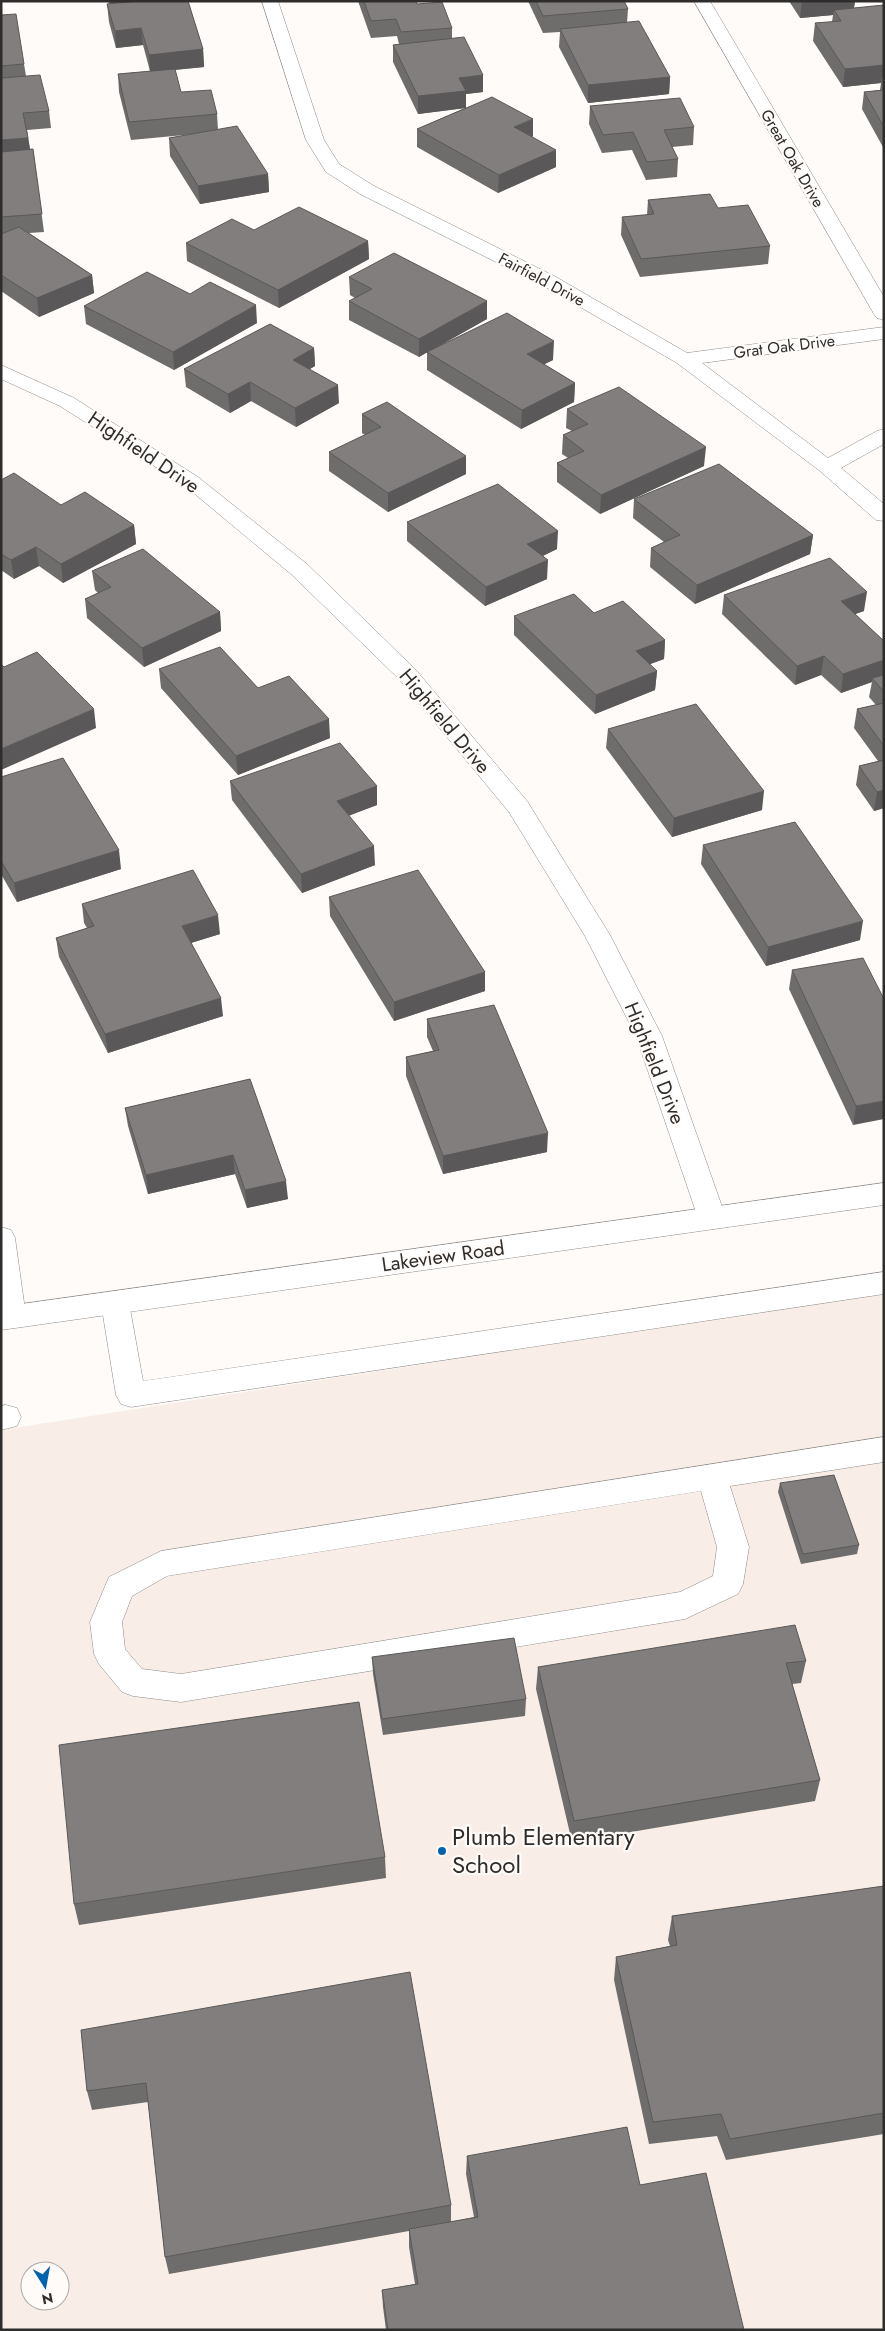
<svg xmlns="http://www.w3.org/2000/svg" width="885" height="2331" viewBox="0 0 885 2331" font-family="Jost,sans-serif">
<rect width="100%" height="100%" fill="#fefbf8"/>
<path fill="#f8eee7" fill-rule="evenodd" d="M884,1292V2330H1V1430ZM30,2271H60V2301H30Z"/>
<g fill="none" stroke-linecap="round" stroke-linejoin="round">
<g stroke="#8d8a88" stroke-width="1">
<path id="service" d="M884,1272V1294L131,1407L121,1404L116,1395L101,1303L105,1295L115,1292L125,1295L129,1303L143,1381Z
M6,1405L17,1408L21,1417L17,1426L1,1430V1406Z
M884,1437V1462L730,1486L749,1547L743,1584L738,1594L685,1619L181,1702L133,1696L122,1692L99,1664L94,1654L90,1622L109,1577L161,1551ZM701,1491L717,1547L713,1576L680,1592L181,1674L142,1669L125,1649L122,1622L132,1596L167,1576Z"/>
</g>
<g stroke="#8d8a88" stroke-width="1">
<path id="minor" d="M262,1H278L324,140L339,164L374,186L556,277L687,353L884,327V339L702,363L828,458L877,431L884,429V444L841,468L884,504V521L876,520L820,471L677,363L542,285L360,194L326,172L306,140Z
M694,1H710L884,297V320L877,318L874,314Z
M1,365L74,398L198,477L307,564L415,669L527,801L610,935L662,1036L726,1218L722,1226L712,1229L702,1226L698,1218L636,1036L585,936L509,812L399,679L291,574L184,485L60,406L1,379Z
M1,1227L11,1230L15,1238L26,1317L22,1325L12,1328L1,1324Z"/>
</g>
<g stroke="#8d8a88" stroke-width="1">
<path id="tertiary" d="M884,1183V1205L1,1330V1307Z"/>
</g>
<use href="#service" fill="#fff" fill-rule="evenodd"/>
<use href="#minor" fill="#fff" fill-rule="evenodd"/>
<use href="#tertiary" fill="#fff" fill-rule="evenodd"/>
</g>
<path fill="#6f6c6c" d="M108,1H188L203,49L204,67L175,70L181,92L217,114L218,130L268,174L269,192L200,204L170,156L169,138L195,134L131,140L119,92L118,74L150,71L143,45L116,48L109,22L107,4H109Z
M358,1H416L417,4L452,28V38L483,75V92L466,94V108L533,136L532,137L556,167L498,193L417,147V129L465,108L418,114L393,62V45L399,44L397,36L371,38Z
M528,1H624L628,9L627,23L670,77L669,94L588,103L559,47L560,32L543,33Z
M789,1H855L854,8L884,5V149L862,109L864,92L880,90L881,83L843,87L813,41L815,23L832,22L833,15L800,18Z
M1,15L24,64L26,76L49,111L51,128L27,130L30,149H33L44,232L29,233L92,275L94,293L39,317L1,291Z
M590,106L694,127L693,145L672,147L678,159L677,177L646,180L632,150L602,153L589,124Z
M648,200L718,208L770,246L768,264L640,277L621,235L622,217L647,215Z
M368,241L369,259L279,308L187,261L186,243Z
M349,277L487,319L436,348L553,360L544,364L575,383L574,402L521,429L427,370V352L419,357L349,320V301L355,298L350,295Z
M190,294L257,323L174,370L86,324L84,306Z
M314,348L315,366L310,369L339,403L296,427L251,401L230,413L186,387L184,369Z
M567,409L704,466L600,514L557,482V463L568,458L562,454L563,435L572,431L566,428Z
M362,414L466,474L388,512L329,471V452L365,435L362,433Z
M1,480L61,505L134,525L136,544L63,583L39,566L14,579L1,570Z
M634,499L813,535L810,554L695,604L650,567L651,548L664,542L633,518Z
M407,522L557,549L543,556L547,579L485,606L407,541Z
M92,571L220,612L221,631L144,667L87,618L85,599L98,593L95,590Z
M724,595L864,611L855,614L884,641V808L874,811L856,785L859,766L878,761L854,728L857,709L876,705L869,697L872,682L841,693L821,675L795,685L722,614Z
M594,613L665,640L664,659L650,664L657,671L655,690L595,714L514,635V616Z
M159,669L258,688L330,738L238,775L161,688Z
M608,729L762,810L672,837L606,748Z
M1,777L121,869L17,902L1,874Z
M230,781L377,786V805L349,815L375,865L302,893L232,800Z
M703,845L860,940L766,966L701,864Z
M329,897L485,972V991L394,1021L330,916Z
M82,904L220,934L191,943L223,1016L108,1053L59,957L56,938L87,928L84,923Z
M792,970L884,999L853,1125L789,989Z
M427,1019L547,1152L443,1174L406,1076V1057L433,1051L427,1037Z
M250,1079L288,1199L247,1208L235,1174L148,1194L128,1126L125,1108Z
M780,1483L859,1545L857,1554L801,1564L778,1492Z
M372,1657L526,1699L525,1716L383,1735L373,1674Z
M806,1661L801,1683L792,1684L820,1780L815,1801L572,1842L536,1689L538,1667Z
M385,1857L386,1878L79,1925L74,1904Z
M884,1886V2134L726,2160L717,2136L649,2144L614,1980L616,1957L670,1946L668,1940L672,1916Z
M81,2030L451,2205V2222L474,2217L466,2174L467,2156L640,2185L744,2330H386L383,2307L382,2290L415,2284L409,2247V2231L169,2274L165,2257L148,2102L92,2110L87,2091Z"/>
<path fill="#5a5858" d="M110,1H182L110,9Z
M802,1H855L853,13L834,10L833,15L800,18Z
M141,28L143,45L116,48L115,31Z
M203,49L204,67L150,72L149,55Z
M884,65V80L882,77L881,83L843,87L845,69Z
M483,75V92L466,94V108L418,114V96L459,78Z
M670,77L669,94L588,103V85Z
M533,119V136L514,145V127Z
M28,138L31,155L1,158V140Z
M556,150V167L498,193L499,175Z
M268,174L269,192L200,204L198,186Z
M368,241L369,259L279,308L278,290Z
M92,275L94,293L39,317L37,298Z
M487,301V319L419,357V339Z
M256,305L257,323L174,370L173,352Z
M554,341L553,360L527,373V354Z
M314,348L315,366L294,378L293,360Z
M250,382L251,401L230,413L228,394Z
M575,383L574,402L521,429L522,410Z
M338,385L339,403L296,427L295,408Z
M706,447L704,466L600,514L601,495Z
M466,456V474L388,512V493Z
M134,525L136,544L63,583L61,564Z
M558,531L557,549L527,563V544Z
M813,535L810,554L695,604L697,585Z
M36,547L39,566L14,579L11,560Z
M548,560L547,579L485,606L486,587Z
M867,592L864,611L838,620L841,601Z
M220,612L221,631L144,667L142,648Z
M665,640L664,659L634,670L636,651Z
M824,656L821,675L795,685L797,666Z
M884,660V678H872V682L841,693L843,674Z
M657,671L655,690L595,714L596,695Z
M94,709L96,728L1,770V749Z
M329,719L330,738L238,775L236,756Z
M377,786V805L338,820L337,801Z
M884,790V808L874,811L877,792Z
M764,791L762,810L672,837L674,818Z
M374,846L375,865L302,893L301,874Z
M119,850L121,869L17,902L14,883Z
M218,915L220,934L184,945L182,926Z
M863,921L860,940L766,966L768,947Z
M485,972V991L394,1021V1002Z
M221,998L223,1016L108,1053L105,1034Z
M884,1101V1119L853,1125L856,1106Z
M548,1133L547,1152L443,1174V1156Z
M233,1155L235,1174L148,1194L146,1175Z
M286,1181L288,1199L247,1208L245,1190Z"/>
<path fill="#817e7d" stroke="#5a5858" d="M141,1H188L203,49L149,55L141,28L115,31L107,4Z
M364,1H416L417,4L442,2L452,28L401,32L396,19L371,21Z
M536,1H624L628,9L543,16Z
M884,5V65L845,69L815,23L841,21L834,10Z
M16,14L24,64L1,66V15Z
M639,21L670,77L588,85L560,29Z
M464,37L483,75L459,78L466,91L418,96L393,45Z
M175,69L181,92L211,90L217,114L129,122L118,74Z
M40,75L49,111L23,113L28,138L1,140V78Z
M884,90V127L864,92Z
M492,97L533,119L514,127L556,150L499,175L417,129Z
M680,98L694,127L664,130L678,159L647,162L633,132L603,135L590,106Z
M237,126L268,174L198,186L169,138Z
M33,149L42,214L1,217V152Z
M710,194L718,208L748,205L770,246L641,259L622,217L654,214L648,200Z
M299,207L368,241L278,290L186,243L232,219L254,230Z
M19,227L92,275L37,298L1,275V234Z
M394,253L487,301L419,339L349,301L372,289L349,277Z
M147,272L190,294L210,282L256,305L173,352L84,306Z
M507,313L554,341L527,354L575,383L522,410L427,352Z
M270,324L314,348L293,360L338,385L295,408L250,382L228,394L184,369Z
M619,387L706,447L601,495L557,463L584,451L563,435L588,424L567,409Z
M387,402L466,456L388,493L329,452L381,427L362,414Z
M719,464L813,535L697,585L651,548L680,535L634,499Z
M14,473L61,505L85,492L134,525L61,564L36,547L11,560L1,554V480Z
M498,484L558,531L527,544L548,560L486,587L407,522Z
M143,549L220,612L142,648L85,599L111,587L92,571Z
M830,558L867,592L841,601L884,641V660L843,674L824,656L797,666L724,595Z
M574,594L594,613L623,601L665,640L636,651L657,671L596,695L514,616Z
M220,647L258,688L289,676L329,719L236,756L159,669Z
M37,652L94,709L1,749V664L4,667Z
M884,675V692L872,678Z
M884,703V746L857,709Z
M696,704L764,791L674,818L608,729Z
M340,743L377,786L337,801L374,846L301,874L230,781Z
M63,758L119,850L14,883L1,861V777Z
M884,760V790L877,792L859,766Z
M795,822L863,921L768,947L703,845Z
M193,870L218,915L182,926L221,998L105,1034L56,938L94,926L82,904Z
M418,870L485,972L394,1002L329,897Z
M863,958L884,999V1101L856,1106L792,970Z
M494,1005L548,1133L443,1156L406,1057L439,1050L427,1019Z
M250,1079L286,1181L245,1190L233,1155L146,1175L125,1108Z
M834,1475L859,1545L803,1554L780,1483Z
M795,1625L806,1661L786,1663L820,1780L574,1821L538,1667Z
M514,1638L526,1699L382,1719L372,1657Z
M359,1702L385,1857L74,1904L59,1745Z
M884,1886V2113L730,2139L721,2114L653,2122L616,1957L677,1945L672,1916Z
M410,1972L451,2205L165,2257L146,2083L87,2091L81,2030Z
M627,2127L640,2185L706,2173L744,2330H388L382,2290L418,2284L409,2229L478,2217L467,2156Z"/>
<circle fill="#0063af" stroke="#fefbf8" stroke-width="2" cx="442" cy="1851" r="5"/>
<g text-anchor="middle" stroke-width="4.5" stroke-linejoin="round" paint-order="stroke">
<g font-size="16" fill="#2e2d2c" stroke="#fefbf8">
<text transform="translate(793 158) rotate(60)" y="6">Great Oak Drive</text>
<text transform="translate(542 279) rotate(28)" y="6">Fairfield Drive</text>
<text transform="translate(784 346) rotate(-7)" y="6">Grat Oak Drive</text>
</g>
<g font-size="20" fill="#2e2d2c" stroke="#fefbf8">
<text transform="translate(144 452) rotate(34)" y="7">Highfield Drive</text>
<text transform="translate(445 721) rotate(50)" y="7">Highfield Drive</text>
<text transform="translate(655 1063) rotate(68)" y="7">Highfield Drive</text>
<text transform="translate(443 1256) rotate(-8)" y="7">Lakeview Road</text>
</g>
<g font-size="24" fill="#2e2d2c" stroke="#fefbf8" text-anchor="start">
<text x="452" y="1845">Plumb Elementary<tspan x="452" dy="28">School</tspan></text>
</g>
</g>
<rect width="885" height="2331" fill="none" stroke="#2e2d2c" stroke-width="5"/>
<g transform="translate(45 2286) rotate(169)"><circle r="24" fill="#fefbf8" stroke="#aba9a6"/>
<path d="M0-4L9 19L0 12L-9 19Z" fill="#0063af"/>
<text y="-8" font-size="14" font-weight="bold" text-anchor="middle" fill="#2e2d2c">N</text>
</g>
</svg>
